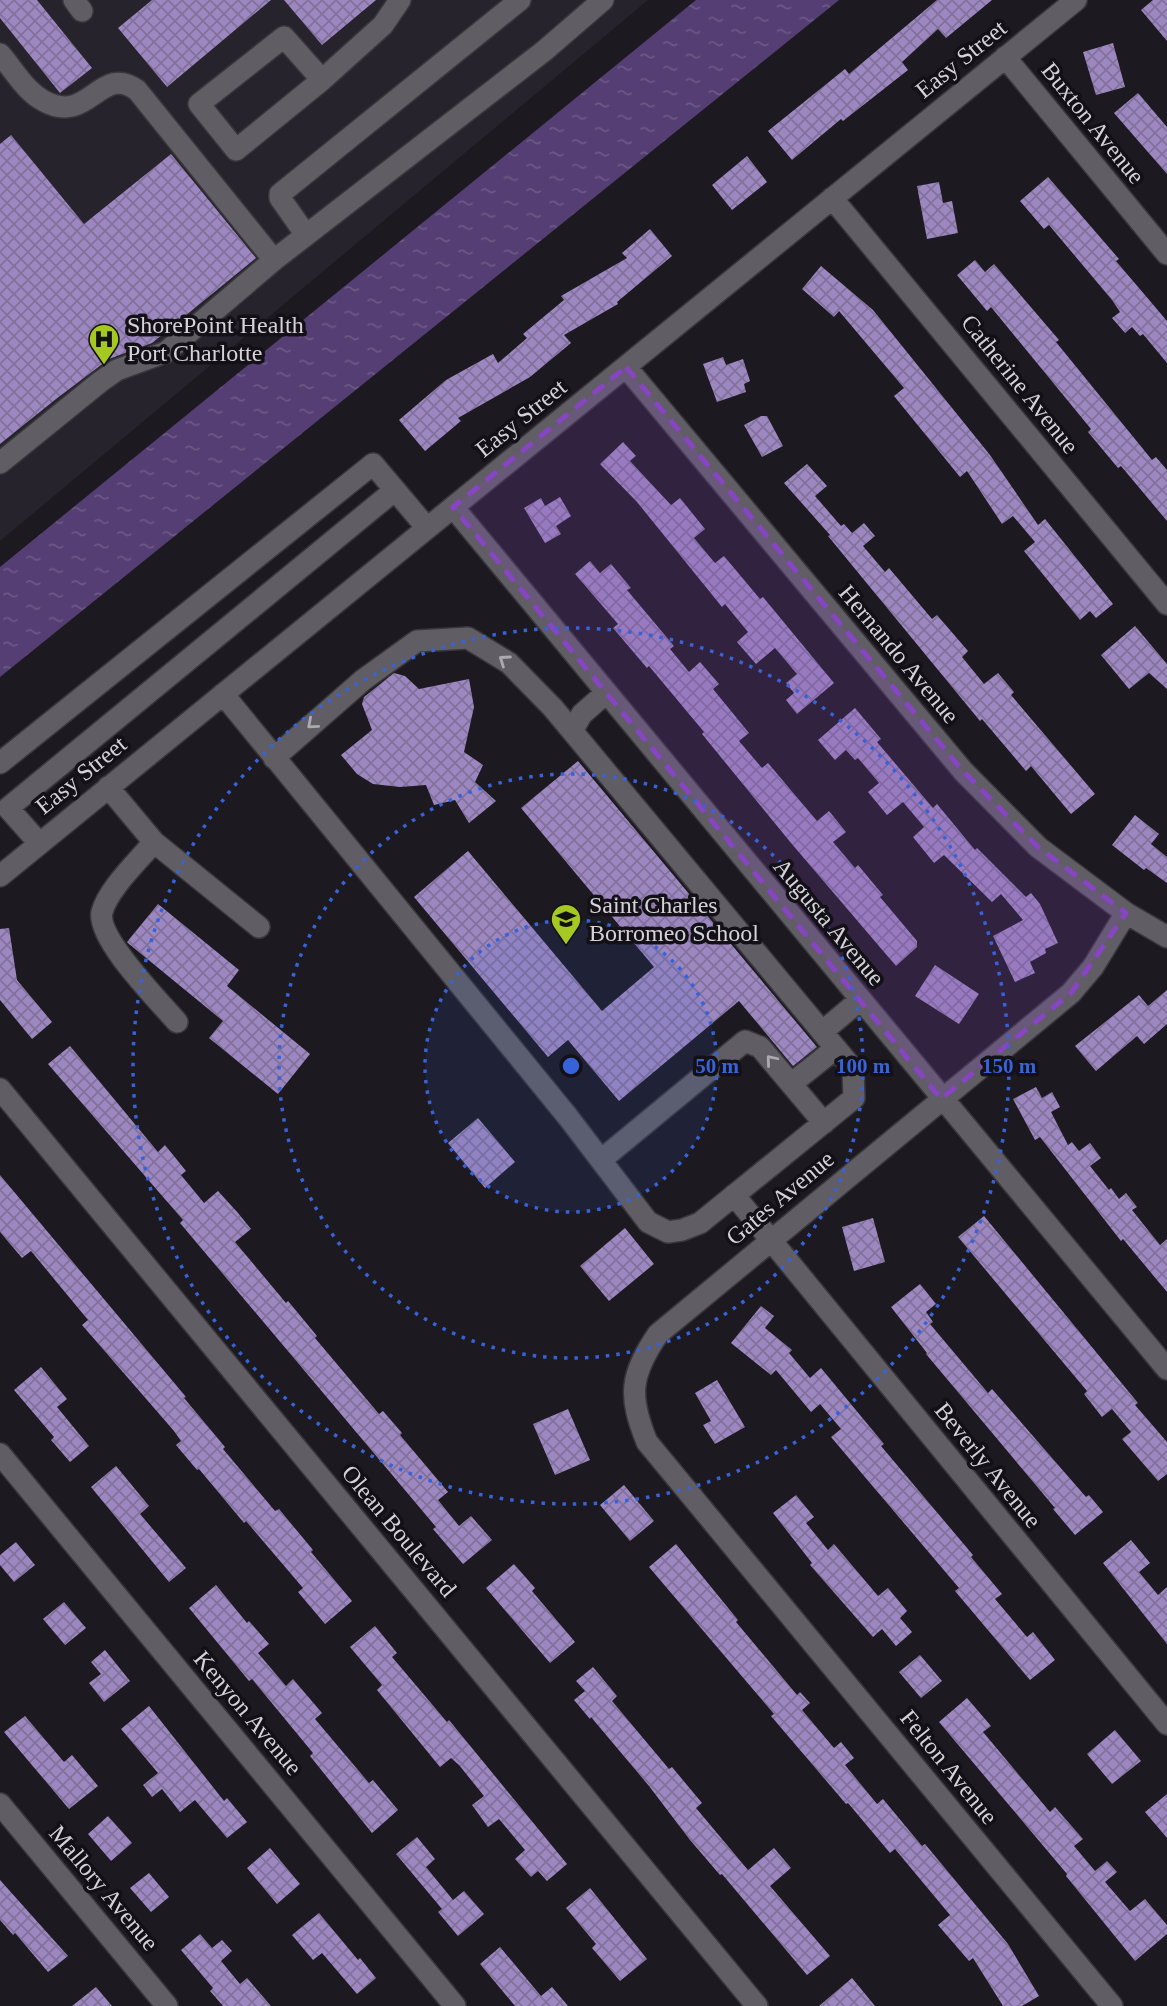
<svg xmlns="http://www.w3.org/2000/svg" width="1167" height="2006" viewBox="0 0 1167 2006" font-family="'Times New Roman',serif">
<defs>
<pattern id="water-ripples" width="26" height="14" patternUnits="userSpaceOnUse" patternTransform="scale(1.75)"><rect width="26" height="14" fill="#543e73"/><path d="M2 4q2-2 4 0t4 0M15 11q2-2 4 0t4 0" fill="none" stroke="#6c5986"/></pattern>
<pattern id="building-cross-hatch" width="8" height="8" patternUnits="userSpaceOnUse" patternTransform="scale(1.75)"><rect width="8" height="8" fill="#9d87c1"/><path d="M0 0l8 8M0 8l8-8" fill="none" stroke="#81719a"/></pattern>
</defs>
<rect width="100%" height="100%" fill="#1c1a20"/>
<path fill="#27232c" d="M0,0H648L0,541Z"/>
<path fill="url(#water-ripples)" d="M696,0H839L0,677V567Z"/>
<path fill="url(#building-cross-hatch)" d="M0,0H37L92,68L60,93L0,18Z
M152,0H271L167,87L118,28Z
M284,0H376L322,45Z
M937,0H992L946,38L938,29L902,62L908,70L843,121L841,119L792,160L768,131L845,69L849,74Z
M1153,0H1167V41L1141,10Z
M1113,43L1125,87L1096,95L1083,52Z
M1138,93L1167,127V174L1114,113Z
M11,135L84,224L171,154L256,258L152,343L136,349L134,346L125,353L109,359L56,399L0,444V144Z
M747,156L767,182L732,210L712,185Z
M1048,177L1119,259L1116,261L1167,321V363L1143,334L1140,336L1132,327L1125,333L1112,318L1120,312L1112,300L1049,225L1044,229L1020,201Z
M939,182L943,203L952,201L958,233L927,239L917,186Z
M650,229L672,256L617,302L618,304L564,335L571,343L530,377L458,418L461,421L425,451L399,420L446,380L493,354L498,363L527,338L523,334L564,300L561,296L627,258L622,253Z
M975,260L985,272L994,264L1059,340L1056,342L1152,460L1156,457L1167,470V521L1121,466L1118,468L1088,432L1091,429L991,307L987,311L957,275Z
M821,266L873,310L990,455L1038,525L1045,519L1113,604L1096,618L1090,611L1080,620L1024,551L1035,542L1013,516L1002,524L967,471L960,477L894,396L904,388L839,311L834,317L802,289Z
M723,357L726,365L743,359L750,381L744,384L746,392L717,402L703,364Z
M761,416H767L783,446L762,457L744,425Z
M623,442L636,456L630,461L671,505L680,498L705,529L694,538L715,563L724,556L760,599L763,597L834,683L797,714L786,700L794,693L786,683L797,674L775,648L756,664L737,642L748,632L725,604L722,607L637,502L600,464Z
M807,464L827,486L815,496L841,526L844,524L852,533L864,523L875,536L863,546L885,572L889,568L932,619L937,615L968,651L962,657L984,684L998,673L1014,692L1011,695L1095,794L1071,814L1031,766L1026,771L982,719L980,721L828,536L830,535L784,483Z
M560,497L571,516L556,526L561,534L545,543L524,508L541,498L545,506Z
M590,561L600,573L611,564L631,588L627,590L674,646L670,649L689,672L700,662L719,684L713,689L749,733L739,741L762,768L768,763L817,821L829,811L846,832L833,842L855,868L858,865L883,895L880,897L917,941V947L896,966L791,843L702,734L704,732L649,666L647,668L613,628L618,624L575,574Z
M1135,626L1167,664V689L1149,673L1129,689L1101,655Z
M394,673L405,676L419,689L469,679L474,707L464,752L483,765L475,782L496,801L469,823L455,800L434,805L426,785L400,787L373,784L357,774L341,755L372,730L362,704L364,697Z
M855,708L881,739L877,742L933,808L937,804L975,850L977,848L1026,897L1031,893L1040,904L1058,943L1045,949L1046,953L1030,962L1035,973L1015,982L993,936L1023,920L1001,894L992,902L944,855L934,863L913,837L924,827L903,802L887,815L868,792L879,783L858,758L855,760L846,750L835,760L818,740Z
M578,761L817,1047L793,1066L739,1001L619,1101L568,1040L548,1057L414,897L468,851L602,1011L654,967L521,808Z
M1135,815L1159,834L1151,844L1167,857V883L1146,868L1144,870L1112,845Z
M158,904L239,970L227,986L310,1054L278,1094L209,1038L223,1021L129,944L127,942Z
M9,928L17,980L52,1022L32,1039L0,1000V929Z
M935,965L979,994L959,1024L915,996Z
M1167,990V1024L1144,1044L1137,1036L1096,1071L1075,1046L1139,995L1148,1006Z
M70,1046L158,1152L165,1145L186,1171L181,1175L204,1203L218,1191L238,1213L251,1229L235,1242L286,1303L288,1301L317,1336L315,1338L379,1414L383,1411L402,1433L400,1435L448,1492L438,1500L459,1526L471,1516L492,1540L463,1564L433,1529L436,1527L180,1223L183,1220L48,1064Z
M1036,1087L1042,1098L1052,1092L1060,1107L1051,1112L1068,1145L1072,1142L1079,1151L1090,1143L1101,1158L1090,1166L1109,1190L1111,1188L1119,1199L1126,1193L1137,1207L1132,1210L1160,1245L1167,1239V1292L1123,1239L1121,1241L1040,1137L1035,1140L1013,1099Z
M478,1118L515,1162L485,1188L448,1143Z
M0,1175L186,1397L184,1398L225,1447L223,1449L275,1511L279,1509L313,1550L311,1552L352,1601L325,1624L298,1592L303,1588L246,1521L244,1523L199,1469L197,1470L176,1445L181,1441L174,1431L82,1325L88,1320L31,1251L22,1258L0,1232Z
M984,1216L1138,1403L1135,1405L1167,1442V1474L1158,1481L1122,1439L1131,1432L1112,1409L1102,1417L1084,1394L1087,1391L958,1237Z
M873,1218L885,1262L854,1271L842,1227Z
M625,1228L654,1264L609,1301L580,1266Z
M920,1284L936,1304L926,1312L933,1322L930,1324L988,1393L992,1389L1086,1497L1089,1495L1103,1512L1075,1535L1053,1509L1055,1508L926,1354L927,1353L891,1307Z
M761,1306L774,1316L765,1328L792,1350L789,1353L810,1378L821,1368L884,1444L881,1446L973,1555L971,1557L1002,1594L995,1599L1027,1637L1033,1632L1055,1660L1030,1680L955,1591L959,1588L831,1437L841,1429L820,1404L811,1412L776,1370L771,1375L731,1343Z
M41,1367L67,1399L57,1407L89,1446L70,1462L51,1440L54,1437L14,1390Z
M717,1380L745,1427L715,1444L703,1425L711,1421L695,1393Z
M568,1409L590,1460L555,1475L533,1424Z
M116,1466L149,1506L140,1514L186,1568L169,1582L91,1487Z
M624,1485L654,1521L630,1541L600,1505Z
M796,1495L814,1517L806,1523L828,1550L834,1544L878,1596L888,1588L907,1611L900,1618L912,1632L896,1646L882,1629L873,1637L810,1565L812,1563L773,1513Z
M1131,1540L1150,1563L1139,1572L1158,1595L1167,1587V1644L1103,1563Z
M16,1542L35,1565L14,1582L0,1565V1555Z
M676,1544L738,1620L736,1622L797,1695L800,1692L810,1703L802,1710L834,1748L841,1742L854,1758L845,1765L877,1804L883,1799L922,1846L925,1844L1008,1944L1039,1996L1022,2006H1003L973,1958L969,1961L938,1925L950,1915L895,1849L890,1853L848,1803L846,1804L771,1716L774,1714L649,1567Z
M514,1564L535,1588L532,1591L575,1642L550,1663L486,1588Z
M216,1585L247,1623L249,1621L269,1644L258,1653L286,1686L293,1679L322,1713L315,1719L369,1783L373,1780L398,1810L372,1833L310,1756L313,1753L252,1679L249,1681L189,1608Z
M64,1602L86,1628L65,1645L43,1619Z
M375,1626L397,1653L392,1657L447,1722L449,1720L567,1864L547,1881L538,1871L531,1877L515,1859L525,1850L499,1819L488,1827L472,1805L484,1796L459,1765L451,1758L440,1767L377,1690L382,1685L350,1647Z
M105,1650L130,1681L104,1702L89,1683L101,1674L91,1662Z
M920,1655L942,1681L921,1698L899,1672Z
M593,1667L617,1696L612,1701L669,1769L672,1767L702,1803L696,1808L748,1870L774,1848L791,1868L770,1886L830,1956L807,1975L722,1874L720,1875L690,1840L649,1786L591,1717L590,1719L574,1700L585,1691L576,1681Z
M967,1698L991,1726L983,1732L1050,1812L1055,1807L1083,1839L1074,1846L1095,1871L1107,1861L1117,1872L1105,1882L1130,1911L1145,1899L1167,1925V1934L1135,1961L1066,1876L1067,1874L939,1722Z
M149,1706L224,1801L227,1798L247,1822L227,1838L195,1800L180,1812L162,1789L152,1797L143,1785L158,1773L121,1729Z
M25,1716L64,1762L72,1755L98,1786L69,1809L4,1732Z
M1115,1730L1141,1761L1112,1784L1087,1754Z
M1167,1794V1838L1145,1812Z
M108,1816L132,1843L111,1861L88,1834Z
M417,1837L435,1859L426,1867L453,1900L464,1891L484,1914L458,1936L438,1912L442,1909L396,1854Z
M270,1848L300,1884L277,1904L247,1868Z
M149,1873L169,1897L151,1912L130,1888Z
M0,1880L68,1956L48,1972L15,1933L13,1935L0,1920Z
M590,1888L647,1959L620,1981L592,1948L596,1944L566,1908Z
M319,1913L358,1960L360,1958L376,1978L357,1994L322,1953L313,1960L292,1935Z
M200,1934L212,1948L222,1940L232,1951L221,1961L240,1984L247,1978L271,2006H223L210,1991L213,1988L181,1950Z
M500,1947L541,1996L552,1987L568,2006H515L480,1964Z
M852,1978L875,2006H819Z
M96,1987L112,2006H72Z"/>
<g fill="none" stroke-linecap="round" stroke-linejoin="round">
<g stroke="#38373b" stroke-width="24">
<path id="minor" d="M74,0L82,11
M0,54C14,70 25,91 44,101C89,126 100,63 137,90L274,260
M1005,57L1167,254
M322,80L236,150L199,104L284,37L322,80L383,25L400,0
M832,198L1167,604
M306,235L280,198V194L520,0
M626,367L963,771L1038,847L1126,913L1167,937
M0,463L100,382L117,370L166,352L274,260L544,51L603,0
M453,507L1167,1369
M223,694L568,1117L648,1222L668,1232L682,1230L700,1223L854,1098L853,1069L553,708L509,663L468,638L417,641L363,680L274,758
M572,731L582,714L606,693
M0,763L373,464L395,490
M108,787L154,842L259,927
M154,842C139,860 108,889 102,912C96,938 159,1001 177,1022
M39,843L8,808L395,490L427,528
M0,876L1076,0
M822,1032L860,1000
M791,1084L835,1049
M0,1089L757,2006
M601,1160L745,1041L760,1047L824,1123
M734,1195L1167,1724
M0,1454L455,2006
M0,1804L167,2006
M1112,2006L647,1442C628,1396 630,1375 658,1334L1071,993L1093,967L1126,913"/>
</g>
<use href="#minor" stroke="#605e64" stroke-width="21"/>
</g>
<defs><path id="oneway-chevron" d="M-2-3.5L2.5 0L-2 3.5" fill="none" stroke-width="1.6" stroke-linecap="round" stroke-linejoin="round" transform="scale(1.75)"/></defs>
<g stroke="#abaaaf">
<use href="#oneway-chevron" transform="translate(504 660) rotate(-145)"/>
<use href="#oneway-chevron" transform="translate(312 724) rotate(139)"/>
<use href="#oneway-chevron" transform="translate(771 1060) rotate(-130)"/>
</g>
<path fill="#8845c3" fill-opacity="0.2" stroke="#8845c3" stroke-width="5" stroke-dasharray="14 9" stroke-linejoin="round" d="M626,367L963,771L1038,847L1126,913L1071,993L941,1099L453,507Z"/>
<circle cx="571" cy="1066" r="146" fill="#3862d8" fill-opacity=".12"/>
<g fill="none" stroke="#3862d8" stroke-width="3.5" stroke-dasharray="3.5 7">
<circle cx="571" cy="1066" r="146"/>
<circle cx="571" cy="1066" r="292"/>
<circle cx="571" cy="1066" r="438"/>
</g>
<defs>
<g id="hospital-pin" transform="scale(1.575)"><path d="M0 17L-7.5 6A9.5 9.5 0 1 1 7.5 6Z" fill="#a5c823" stroke="#131117"/><path d="M-5-5h3v3.5h4V-5h3V5h-3V1.5h-4V5h-3Z" fill="#111"/></g>
<g id="school-pin" transform="scale(1.575)"><path d="M0 17L-7.5 6A9.5 9.5 0 1 1 7.5 6Z" fill="#a5c823" stroke="#131117"/><path d="M0-5L7-2L0 1L-7-2ZM-4 1L0 2.5L4 1V4Q0 6-4 4Z" fill="#111"/></g>
</defs>
<g fill-rule="evenodd">
<use href="#hospital-pin" x="104" y="339"/>
<use href="#school-pin" x="566" y="919"/>
</g>
<g text-anchor="middle" stroke-width="7" stroke-linejoin="round" paint-order="stroke">
<g font-size="24" fill="#d4d3d7" stroke="#131117">
<text transform="translate(961 59) rotate(-39)" y="8">Easy Street</text>
<text transform="translate(1093 123) rotate(51)" y="8">Buxton Avenue</text>
<text transform="translate(1020 384) rotate(51)" y="8">Catherine Avenue</text>
<text transform="translate(521 418) rotate(-39)" y="8">Easy Street</text>
<text transform="translate(899 654) rotate(50)" y="8">Hernando Avenue</text>
<text transform="translate(81 775) rotate(-39)" y="8">Easy Street</text>
<text transform="translate(829 922) rotate(50)" y="8">Augusta Avenue</text>
<text transform="translate(780 1198) rotate(-40)" y="8">Gates Avenue</text>
<text transform="translate(988 1465) rotate(51)" y="8">Beverly Avenue</text>
<text transform="translate(399 1531) rotate(50)" y="8">Olean Boulevard</text>
<text transform="translate(248 1713) rotate(50)" y="8">Kenyon Avenue</text>
<text transform="translate(949 1767) rotate(51)" y="8">Felton Avenue</text>
<text transform="translate(104 1888) rotate(50)" y="8">Mallory Avenue</text>
</g>
<g font-size="24" fill="#d4d3d7" stroke="#131117" text-anchor="start">
<text x="127" y="333">ShorePoint Health<tspan x="127" dy="28">Port Charlotte</tspan></text>
<text x="589" y="913">Saint Charles<tspan x="589" dy="28">Borromeo School</tspan></text>
</g>
</g>
<circle cx="571" cy="1066" r="10" fill="#3862d8" stroke="#131117" stroke-width="3.5"/>
<g font-size="21" text-anchor="middle" font-weight="bold" fill="#3862d8" stroke="#131117" stroke-width="7" stroke-linejoin="round" paint-order="stroke">
<text x="717" y="1073">50 m</text>
<text x="863" y="1073">100 m</text>
<text x="1009" y="1073">150 m</text>
</g>
</svg>
